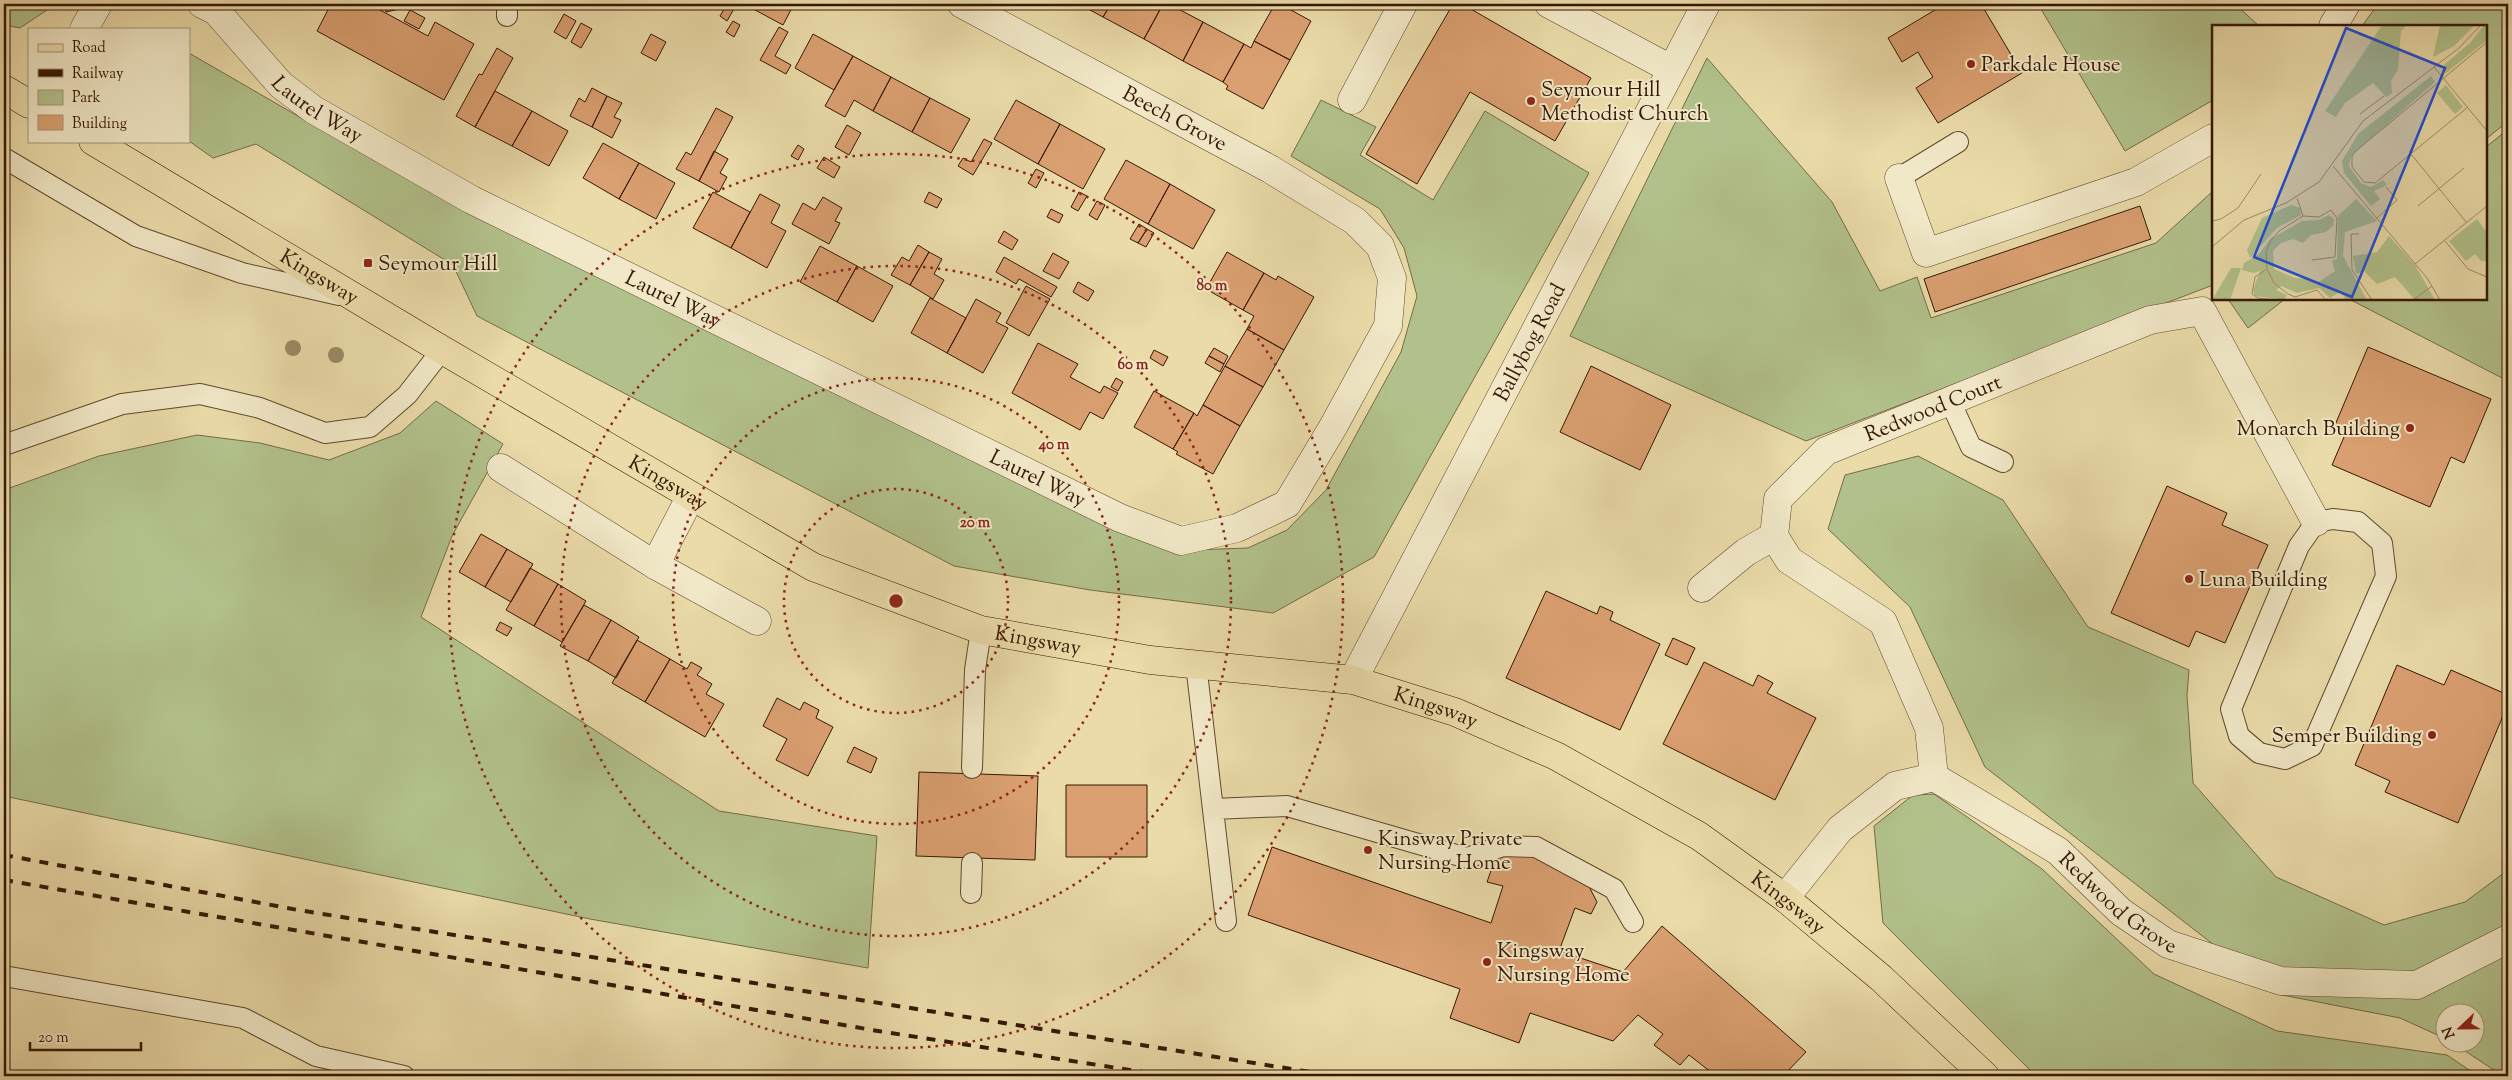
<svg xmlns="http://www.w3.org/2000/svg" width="2512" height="1080" viewBox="0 0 2512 1080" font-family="'Sorts Mill Goudy',serif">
<rect width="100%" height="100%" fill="#eadba9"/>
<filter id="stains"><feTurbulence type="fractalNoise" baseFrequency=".004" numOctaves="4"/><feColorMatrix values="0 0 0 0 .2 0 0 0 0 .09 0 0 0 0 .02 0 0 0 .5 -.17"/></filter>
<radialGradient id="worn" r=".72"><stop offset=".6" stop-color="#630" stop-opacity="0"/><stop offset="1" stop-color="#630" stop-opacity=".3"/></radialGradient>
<path fill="#b2c18b" stroke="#746c47" d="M4,4H51L50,8L20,28L4,25Z
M2038,4H2235L2259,26H2213V100L2125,151Z
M2378,4H2508L2507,122L2486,139V26H2362Z
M189,53L379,163L1191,550L1248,548L1287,530L1326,490L1401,352L1417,296L1404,248L1380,209L1291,156L1321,100L1376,127L1360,155L1433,200L1485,111L1589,173L1374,557L1273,613L1090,590L954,566L477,316L453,265L256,144L213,158L189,141Z
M1707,58L1832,202L1880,291L1917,277L1931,318L2156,243L2213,191V285L1806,441L1570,336Z
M2506,131L2508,132V381L2349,299H2486V147Z
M2228,299H2285L2248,328Z
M436,401L503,444L452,536L421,617L719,811L877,836L868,968L590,919L4,796V490L99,456L197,435L260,443L329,460L400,433Z
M1918,456L2003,500L2088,627L2189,670L2187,695L2193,783L2276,877L2384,925L2465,902L2508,870V1076H2503L2453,1043L2474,1042V1012H2444V1038L2400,1018L2277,994L1985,767L1910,607L1828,529L1845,475Z
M1934,794L2042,869L2154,974L2277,1031L2447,1055L2478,1076H2036L1883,923L1874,826L1913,795Z"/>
<path fill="#dba071" stroke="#351703" d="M331,4H369L428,36L435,22L474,44L444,100L317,31Z
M384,4H417V5L386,12Z
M727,4L736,5L727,21L720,16Z
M744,4H794L783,25Z
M1079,4H1111L1103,17Z
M1111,4H1163L1144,39L1103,17Z
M1163,4H1169L1203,22L1183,61L1144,39Z
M1275,4H1280L1311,21L1290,60L1254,41Z
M1453,4H1462L1591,78L1555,141L1470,92L1417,184L1366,154Z
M1945,4H1981L2022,73L1938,123L1916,88L1933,77L1926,66L1918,52L1902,62L1888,38Z
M410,10L425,18L419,29L404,21Z
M564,14L576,21L566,39L554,32Z
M733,21L740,25L734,37L726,32Z
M1203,22L1244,44L1223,82L1183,61Z
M581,23L592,29L581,48L571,42Z
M779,27L788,32L775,56L791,65L786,74L760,60Z
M651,34L666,42L656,61L641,53Z
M813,34L853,56L834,90L795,68Z
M1254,41L1290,60L1263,109L1226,89L1228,86L1223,82L1244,44L1251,48Z
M497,48L513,58L475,127L456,116L479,74L482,75Z
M853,56L891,77L873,111L854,100L845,117L825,106Z
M891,77L930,98L912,132L873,111Z
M592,88L607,96L592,127L570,116L579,98L585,102Z
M495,91L532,111L512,146L475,127Z
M607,96L622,103L614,117L621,120L612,138L592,127Z
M930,98L970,119L951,153L912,132Z
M1016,100L1060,124L1038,164L994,139Z
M716,108L733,117L699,181L676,169L686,152L691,155Z
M532,111L568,131L549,166L512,146Z
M1060,124L1105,149L1083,189L1038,164Z
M847,125L861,133L849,155L835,147Z
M984,139L992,143L973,175L958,166L963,158L971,162Z
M603,143L639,163L619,199L583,178Z
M798,145L804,149L798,160L791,156Z
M714,151L728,159L720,173L727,177L719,192L699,181Z
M824,157L840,167L834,178L817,168Z
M1126,160L1170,184L1148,224L1104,199Z
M639,163L675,183L656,219L619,199Z
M1036,169L1044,173L1036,188L1028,183Z
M1170,184L1215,210L1193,249L1148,224Z
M713,192L750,212L731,248L693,228Z
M929,192L942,199L937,208L924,202Z
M1079,192L1087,196L1078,211L1071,207Z
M760,194L780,205L771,223L786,231L767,268L731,248Z
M823,197L842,208L835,221L840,223L829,244L792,224L803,203L815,210Z
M1097,201L1105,205L1097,220L1089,215Z
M2140,206L2151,239L1935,312L1924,279Z
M1051,209L1063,215L1059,223L1047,217Z
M1139,224L1147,229L1138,243L1130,239Z
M1147,229L1154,233L1146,247L1138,243Z
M1004,231L1018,240L1012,250L998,242Z
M918,245L929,252L910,285L891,275L902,257L909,261Z
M820,246L857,266L837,302L800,282Z
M929,252L942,259L934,274L944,280L933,299L910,285Z
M1227,252L1264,273L1243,310L1206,289Z
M1053,253L1069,262L1059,279L1043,271Z
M1004,257L1057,287L1051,297L1019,279L1016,284L996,272Z
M857,266L893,286L873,322L837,302Z
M1264,273L1276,280L1278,276L1314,297L1284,350L1247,329L1254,316L1243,310Z
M1078,282L1094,291L1088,301L1073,292Z
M1026,286L1050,299L1029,336L1006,323Z
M930,298L966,318L947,353L911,333Z
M976,299L1001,313L996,322L1008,328L983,373L947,353Z
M1247,329L1284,350L1263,387L1225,366Z
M1038,343L1078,364L1070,377L1100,393L1104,386L1118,393L1103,419L1090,412L1080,430L1012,393Z
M2368,347L2491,399L2464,463L2451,457L2430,507L2332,465L2347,430L2335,425Z
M1214,348L1228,356L1224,364L1209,356Z
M1154,350L1168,357L1163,366L1150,358Z
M1209,356L1224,364L1220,372L1205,363Z
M1225,366L1263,387L1240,426L1203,405Z
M1591,366L1671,405L1640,470L1560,432Z
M1116,378L1123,382L1118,391L1111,387Z
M1154,391L1194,413L1173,449L1134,427Z
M1203,405L1240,426L1213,474L1176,454L1178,452L1173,449L1194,413L1197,416Z
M2167,486L2227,513L2222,525L2268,545L2225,643L2196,631L2189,647L2111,613Z
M481,534L507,549L485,587L459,572Z
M507,549L533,564L511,602L485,587Z
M530,568L558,584L534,626L506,610Z
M558,584L586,601L562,642L534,626Z
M1546,591L1597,614L1600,606L1613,612L1610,620L1660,644L1620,730L1506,678Z
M584,605L611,620L588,661L560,646Z
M611,620L639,637L616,678L588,661Z
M500,622L512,628L507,636L496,630Z
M1673,638L1695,648L1687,665L1665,655Z
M637,640L670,659L645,702L612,683Z
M670,659L687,669L691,662L702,668L697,675L712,684L706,694L724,704L705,737L645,702Z
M1704,662L1753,686L1758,675L1773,683L1767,693L1816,718L1775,800L1663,744Z
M2397,665L2444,685L2451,670L2508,695V704L2458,823L2385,792L2390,781L2355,765Z
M777,698L800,710L804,702L819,710L816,718L833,727L808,776L776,760L787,739L763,726Z
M854,747L877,758L871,773L847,762Z
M919,772L1038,776L1035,860L916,856Z
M1066,785H1147V857H1066Z
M1272,847L1491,923L1503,886L1487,882L1495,859L1515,850L1582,873L1597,902L1591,914L1575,908L1559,951L1623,972L1662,926L1806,1052L1783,1076H1716L1689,1055L1680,1065L1654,1045L1663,1034L1638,1015L1613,1041L1530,1013L1519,1043L1450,1018L1460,989L1248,915Z"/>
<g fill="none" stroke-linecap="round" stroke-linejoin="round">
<g stroke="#62482c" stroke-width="22">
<path id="lane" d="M507,16V4
M4,158L136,236L242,273L339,295
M1899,178L1958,142
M1950,401L1971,447L2003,462
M4,445L122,404L200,394L260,408L325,433L370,427L407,395L442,350
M2333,519L2358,522L2382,543L2386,576L2312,746L2285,759L2259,753L2239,736L2231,709L2299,546L2316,522Z
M1196,664L1226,921
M972,768L975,670L981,630
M1213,809L1287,806L1467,858L1503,846L1536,847L1614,889L1633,922
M971,893L972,863
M4,976L243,1018L316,1056L404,1076"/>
</g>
<g stroke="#62482c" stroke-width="29">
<g id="street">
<path id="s1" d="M202,4L216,11L281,85L314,110L472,200L1120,518L1181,541L1237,528L1287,504L1333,427L1388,326L1392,278L1380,246L1355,221L1270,169L962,4"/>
<path d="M1549,4L1671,69"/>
<path d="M2333,26L2346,4"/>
<path d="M84,29L98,4"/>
<path d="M1352,100L1403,4"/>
<path d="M1899,178L1926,253L2136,182L2213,138"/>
<path d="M501,468L655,565L757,621"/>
<path d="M655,565L691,496"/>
<path d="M1702,588L1746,552L1774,536"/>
<path id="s2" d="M1353,680L1706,4"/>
<path id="s3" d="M1934,777L1929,728L1883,622L1789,560L1774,536L1778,499L1826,451L2150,320L2202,311L2316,522"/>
<path id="s4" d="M1785,898L1840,829L1895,786L1934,777L2058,851L2121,912L2168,944L2281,981L2417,985L2508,939"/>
</g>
</g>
<g stroke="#351703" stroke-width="29">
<g id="primary">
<path d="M4,89L29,104"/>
<path id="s5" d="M93,141L434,345L813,567L981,630L1150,660L1353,680L1455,712L1556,756L1699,836L1785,898L1881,978L1985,1076"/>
</g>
</g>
<use href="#lane" stroke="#f1e8c7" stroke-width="20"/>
<use href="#street" stroke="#f1e8c7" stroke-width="28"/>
<use href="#primary" stroke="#eadba9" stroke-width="28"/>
<path stroke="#351703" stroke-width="4" stroke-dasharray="9 9" stroke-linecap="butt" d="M4,855L298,910L1335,1076
M4,880L878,1031L1169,1076"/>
</g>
<g fill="#9b8b64">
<circle cx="293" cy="348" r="8"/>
<circle cx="336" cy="355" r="8"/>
</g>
<g fill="none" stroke="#8f2418" stroke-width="2.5" stroke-dasharray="2.5 5">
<circle cx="896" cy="601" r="112"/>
<circle cx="896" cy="601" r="223"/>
<circle cx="896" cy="601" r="335"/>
<circle cx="896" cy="601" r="447"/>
</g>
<g fill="#8f2418" stroke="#f1e8c7" stroke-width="2">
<circle cx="1971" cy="64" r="5"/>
<circle cx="1531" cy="101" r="5"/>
<rect x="363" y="258" width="10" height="10" rx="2.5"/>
<circle cx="2410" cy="428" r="5"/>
<circle cx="2189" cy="579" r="5"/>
<circle cx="2432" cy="735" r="5"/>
<circle cx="1368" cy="850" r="5"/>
<circle cx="1487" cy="962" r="5"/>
</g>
<g text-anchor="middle" stroke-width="4" stroke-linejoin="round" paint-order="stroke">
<g font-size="21" fill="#351703" stroke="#f1e8c7" text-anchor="start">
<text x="1981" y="71">Parkdale House</text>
<text x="1541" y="96">Seymour Hill<tspan x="1541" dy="24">Methodist Church</tspan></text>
<text x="378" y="270">Seymour Hill</text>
<text x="2400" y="435" text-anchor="end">Monarch Building</text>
<text x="2199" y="586">Luna Building</text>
<text x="2422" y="742" text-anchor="end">Semper Building</text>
<text x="1378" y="845">Kinsway Private<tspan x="1378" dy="24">Nursing Home</tspan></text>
<text x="1497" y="957">Kingsway<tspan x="1497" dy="24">Nursing Home</tspan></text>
</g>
<g font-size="21" fill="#351703" stroke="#f1e8c7">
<text dy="7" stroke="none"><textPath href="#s1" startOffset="158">Laurel Way</textPath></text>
<text transform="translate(1175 118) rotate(28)" y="7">Beech Grove</text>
<text dy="7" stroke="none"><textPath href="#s5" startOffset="264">Kingsway</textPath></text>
<text dy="7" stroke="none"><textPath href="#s1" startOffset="562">Laurel Way</textPath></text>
<text dy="7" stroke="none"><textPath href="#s2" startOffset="381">Ballybog Road</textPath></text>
<text dy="7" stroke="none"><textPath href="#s3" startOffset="526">Redwood Court</textPath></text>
<text dy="7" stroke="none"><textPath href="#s1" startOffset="968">Laurel Way</textPath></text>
<text dy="7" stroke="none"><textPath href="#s5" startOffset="669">Kingsway</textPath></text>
<text dy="7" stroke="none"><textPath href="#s5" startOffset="1074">Kingsway</textPath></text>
<text dy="7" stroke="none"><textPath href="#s5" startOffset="1479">Kingsway</textPath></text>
<text dy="7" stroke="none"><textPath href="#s4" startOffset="422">Redwood Grove</textPath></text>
<text dy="7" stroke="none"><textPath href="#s5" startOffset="1884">Kingsway</textPath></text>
</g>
</g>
<g transform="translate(2212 25)">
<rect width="275" height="275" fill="#eadba9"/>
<path d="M170,0H195L189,6L186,45L179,56L180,68L174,72L161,58L133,78L124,92L113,86ZM228,0H263L242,21L221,32ZM272,0H275V15L234,48L230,47L232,40L259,17ZM219,51L223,57L139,131L137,141L149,158L159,162L171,155L175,160L162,166L168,174L159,181L132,148L130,136L146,109ZM234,60L251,82L243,89L225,68ZM144,174L165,196L133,207L131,231L155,275H134L129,266L118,273L107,263L85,268L69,261L64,265L75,270L72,275L43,271L41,265L48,246L42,248L30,245L32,238L47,229L58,214L90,196L107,195L117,190L122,194L121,201L114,207L99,210L91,218L81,214L69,218L61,226L62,244L83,253L99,254L104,259L123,246L120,236L125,234L126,191ZM79,180L88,183L89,190L65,203L38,233L35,225L50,193ZM265,194L274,206L275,236H269L263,229L254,236L237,216ZM177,211L203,240L223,275H203L183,252L165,259L152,246L144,249L141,231L165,227ZM19,243H29L18,275H0Z" fill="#b2c18b"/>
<path fill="none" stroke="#a28d67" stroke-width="1" d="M222,42L275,106M256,82L163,158L152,157L140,142V131L144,126L275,17M148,89L172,71M199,129L255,198M121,141L215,253L228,275M85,173L91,191L67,206L59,215L54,227L55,244L62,258L76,269L83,272L105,265L114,275M206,181L252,143M91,191L107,192L119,185L125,193L123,232L100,235M165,193L185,175L174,162M0,196L9,194L26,183L49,149M147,209H139L140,245L160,275M233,216L256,244L275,252M0,222L32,195L74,178L107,157L151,96L247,23L269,0M203,239L275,181M55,244L43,252L40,269L46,273L63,275M201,275L220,261"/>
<path fill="#1d4ed8" fill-opacity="0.15" stroke="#1d4ed8" stroke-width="2.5" d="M134,3L233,43L140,272L42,232Z"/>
<rect width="275" height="275" fill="none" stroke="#351703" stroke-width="2.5"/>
</g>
<circle cx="896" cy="601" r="8" fill="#8f2418" stroke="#f1e8c7" stroke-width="2.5"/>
<g font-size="15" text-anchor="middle" font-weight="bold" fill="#8f2418" stroke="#f1e8c7" stroke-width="4" stroke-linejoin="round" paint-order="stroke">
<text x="1212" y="290">80 m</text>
<text x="1133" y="369">60 m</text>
<text x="1054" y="449">40 m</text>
<text x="975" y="527">20 m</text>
</g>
<rect width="2512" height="1080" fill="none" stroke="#eadba9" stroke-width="20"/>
<rect x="5" y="5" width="2502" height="1070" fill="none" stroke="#351703" stroke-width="2.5"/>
<rect x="10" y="10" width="2492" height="1060" fill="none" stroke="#351703"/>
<rect x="28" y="28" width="162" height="115" fill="#f1e8c7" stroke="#a69479"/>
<rect x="38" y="44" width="25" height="8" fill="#eadba9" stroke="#a69479"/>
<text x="72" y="52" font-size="15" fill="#351703">Road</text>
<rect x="38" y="69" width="25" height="8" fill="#351703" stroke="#a69479"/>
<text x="72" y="78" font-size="15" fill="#351703">Railway</text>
<rect x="38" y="90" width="25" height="15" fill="#b2c18b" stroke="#a69479"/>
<text x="72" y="102" font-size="15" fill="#351703">Park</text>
<rect x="38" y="115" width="25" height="15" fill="#dba071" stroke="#a69479"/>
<text x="72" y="128" font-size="15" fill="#351703">Building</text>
<g transform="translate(2460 1028) rotate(248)"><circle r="24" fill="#f1e8c7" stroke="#a69479"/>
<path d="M0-4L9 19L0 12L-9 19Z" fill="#8f2418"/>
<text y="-8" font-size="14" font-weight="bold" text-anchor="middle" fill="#351703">N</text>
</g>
<path d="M30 1042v8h111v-8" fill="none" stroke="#351703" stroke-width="2.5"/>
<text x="38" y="1042" font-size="15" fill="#351703" stroke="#f1e8c7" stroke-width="4" paint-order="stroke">20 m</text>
<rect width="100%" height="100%" filter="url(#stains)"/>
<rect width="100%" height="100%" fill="url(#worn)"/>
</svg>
